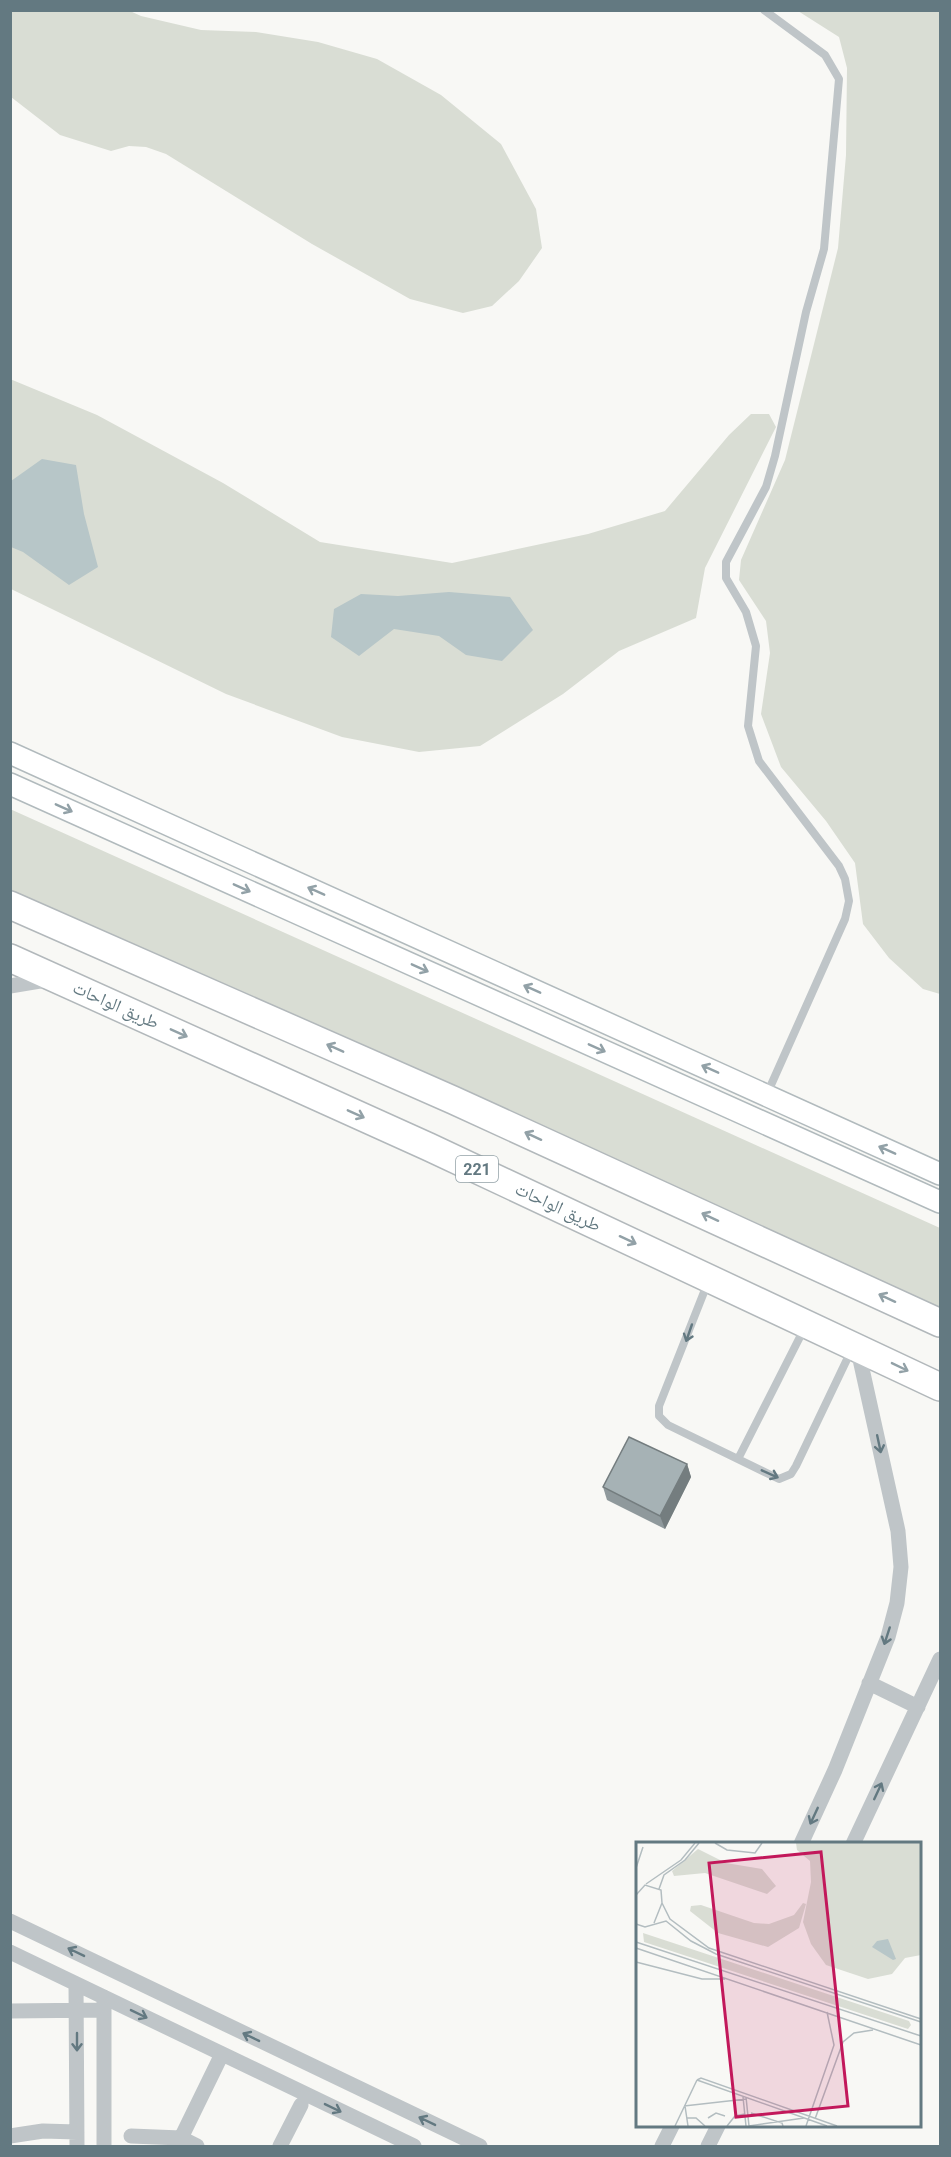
<svg xmlns="http://www.w3.org/2000/svg" width="951" height="2157" viewBox="0 0 951 2157" font-family="Roboto,'Noto Naskh Arabic',sans-serif">
<rect width="100%" height="100%" fill="#f8f8f5"/>
<path fill="#d9ddd4" d="M10,11H130L141,16L201,30L256,32L318,42L377,59L441,95L501,144L536,209L542,248L519,281L492,306L463,313L410,299L312,244L166,154L146,147L129,146L111,151L60,135L11,97Z
M798,11H940V994L923,989L889,958L863,924L855,863L826,821L781,767L761,714L770,653L766,621L739,580L741,560L785,460L838,248L846,155L847,68L839,37Z
M10,379L97,415L223,483L320,542L452,563L588,534L665,511L729,435L751,414H769L776,427L705,568L696,618L619,651L563,694L480,746L419,752L342,737L226,694L11,589Z
M10,809L940,1228V1313L11,892Z"/>
<path fill="#b7c6c8" d="M42,459L76,465L84,514L98,567L69,585L23,552L11,547V481Z
M449,592L510,597L533,630L502,661L466,655L439,636L394,629L359,656L331,637L334,609L361,594L398,596Z"/>
<g fill="none" stroke-linecap="round" stroke-linejoin="round">
<g stroke="#b1babd" stroke-width="24">
<path id="secondary" d="M10,753L940,1174
M10,784L940,1202"/>
</g>
<g stroke="#b2b8bb" stroke-width="30">
<path id="highway" d="M10,905L453,1100L940,1323
M10,958L429,1147L940,1387"/>
</g>
<path stroke="#bfc5c8" stroke-width="8" d="M764,10L825,55L839,79L824,249L806,312L775,456L766,487L726,562V578L746,612L756,646L748,726L759,761L839,866L845,879L849,901L845,919L767,1094
M708,1282L659,1406V1416L668,1425L779,1479L791,1474L796,1466L851,1351
M738,1459L805,1327"/>
<path stroke="#bfc5c8" stroke-width="15" d="M10,986L52,979
M869,1683L918,1707
M801,1844L835,1770L888,1637L897,1603L901,1567L898,1531L857,1346
M853,1844L940,1659
M10,1921L480,2146
M10,1952L414,2146
M76,1984L77,2146
M104,1997V2146
M10,2011L104,2010
M10,2136L43,2131L77,2132
M131,2136L181,2138L197,2146
M181,2138L222,2054
M280,2146L301,2105
M662,2146L672,2126
M708,2146L718,2126"/>
<use href="#secondary" stroke="#fff" stroke-width="21"/>
<use href="#highway" stroke="#fff" stroke-width="27"/>
</g>
<path fill="#8f999c" d="M687,1464L691,1477L665,1529L607,1500L603,1487Z"/>
<path fill="#747d7f" d="M687,1464L691,1477L665,1529L660,1516Z"/>
<path fill="#a6b2b5" stroke="#747d7f" stroke-width="1.5" d="M629,1437L687,1464L660,1516L603,1487Z"/>
<defs><path id="oneway-shaft" d="M-6 0H5M1.5-3L5.5 0L1.5 3" fill="none" stroke-width="1.6" stroke-linecap="round" stroke-linejoin="round" transform="scale(1.5)"/></defs>
<g stroke="#92a1a7">
<use href="#oneway-shaft" transform="translate(64 808) rotate(24)"/>
<use href="#oneway-shaft" transform="translate(242 888) rotate(24)"/>
<use href="#oneway-shaft" transform="translate(316 891) rotate(-156)"/>
<use href="#oneway-shaft" transform="translate(420 968) rotate(24)"/>
<use href="#oneway-shaft" transform="translate(532 989) rotate(-156)"/>
<use href="#oneway-shaft" transform="translate(179 1033) rotate(24)"/>
<use href="#oneway-shaft" transform="translate(335 1048) rotate(-156)"/>
<use href="#oneway-shaft" transform="translate(597 1048) rotate(24)"/>
<use href="#oneway-shaft" transform="translate(710 1069) rotate(-156)"/>
<use href="#oneway-shaft" transform="translate(356 1114) rotate(24)"/>
<use href="#oneway-shaft" transform="translate(533 1136) rotate(-155)"/>
<use href="#oneway-shaft" transform="translate(887 1150) rotate(-156)"/>
<use href="#oneway-shaft" transform="translate(710 1217) rotate(-155)"/>
<use href="#oneway-shaft" transform="translate(628 1240) rotate(25)"/>
<use href="#oneway-shaft" transform="translate(887 1298) rotate(-155)"/>
<use href="#oneway-shaft" transform="translate(900 1367) rotate(26)"/>
</g>
<g stroke="#637981">
<use href="#oneway-shaft" transform="translate(689 1333) rotate(109)"/>
<use href="#oneway-shaft" transform="translate(879 1444) rotate(78)"/>
<use href="#oneway-shaft" transform="translate(770 1474) rotate(24)"/>
<use href="#oneway-shaft" transform="translate(887 1636) rotate(108)"/>
<use href="#oneway-shaft" transform="translate(878 1791) rotate(-65)"/>
<use href="#oneway-shaft" transform="translate(814 1816) rotate(115)"/>
<use href="#oneway-shaft" transform="translate(76 1952) rotate(-154)"/>
<use href="#oneway-shaft" transform="translate(139 2014) rotate(26)"/>
<use href="#oneway-shaft" transform="translate(251 2037) rotate(-154)"/>
<use href="#oneway-shaft" transform="translate(77 2042) rotate(90)"/>
<use href="#oneway-shaft" transform="translate(333 2108) rotate(26)"/>
<use href="#oneway-shaft" transform="translate(427 2121) rotate(-154)"/>
</g>
<g text-anchor="middle" stroke-width="6" stroke-linejoin="round" paint-order="stroke">
<rect fill="#fff" stroke="#92a1a7" stroke-width="1.5" x="456" y="1156" width="42" height="26" rx="4.5"/>
<g font-size="16" font-weight="bold" fill="#637981">
<text x="477" y="1175">221</text>
</g>
<g font-size="18" fill="#637981" stroke="#fff">
<text transform="translate(116 1005) rotate(24)" y="6">طريق الواحات</text>
<text transform="translate(558 1207) rotate(25)" y="6">طريق الواحات</text>
</g>
</g>
<g transform="translate(636 1842)">
<rect width="285" height="285" fill="#f8f8f5"/>
<path d="M160,1H285V113L269,116L256,132L232,137L190,123L175,102L167,80L175,40L174,19L161,8ZM62,7L90,21L126,27L140,44L131,52L69,31L38,34L36,29ZM167,61L170,62L163,86L132,105L82,91L54,69L55,64L65,63L118,81L133,82L158,73ZM7,91L273,179L275,183L272,187L8,100Z" fill="#d9ddd4"/>
<path d="M252,97L260,117L257,118L236,105L241,99Z" fill="#b7c6c8"/>
<path fill="none" stroke="#b3bdc0" stroke-width="1.5" d="M79,1L91,8L119,11L126,1M0,26L7,5M10,42L45,18L59,1M23,47L28,33L49,18L63,1M0,53L9,43L25,48L26,61L18,81M26,61L34,77L73,106L285,177M0,82L9,85L30,79L55,99L80,112L285,180M0,100L285,194M0,106L285,203M0,120L66,137H89M61,238L65,236L201,284M61,238L191,284M107,255L110,284M110,255L113,284L168,276M48,264L110,257M49,264L52,284M115,271L146,281L147,284M51,276H60L69,284M72,276L80,271L89,274M179,277L207,200L218,191L237,188M39,284L61,238M91,284L99,274L109,272M170,284L198,203L191,170"/>
<path fill="#c2185b" fill-opacity="0.15" stroke="#c2185b" stroke-width="3" d="M185,10L212,264L100,275L73,21Z"/>
<rect width="285" height="285" fill="none" stroke="#637981" stroke-width="3"/>
</g>
<rect width="951" height="2157" fill="none" stroke="#637981" stroke-width="24"/>
</svg>
